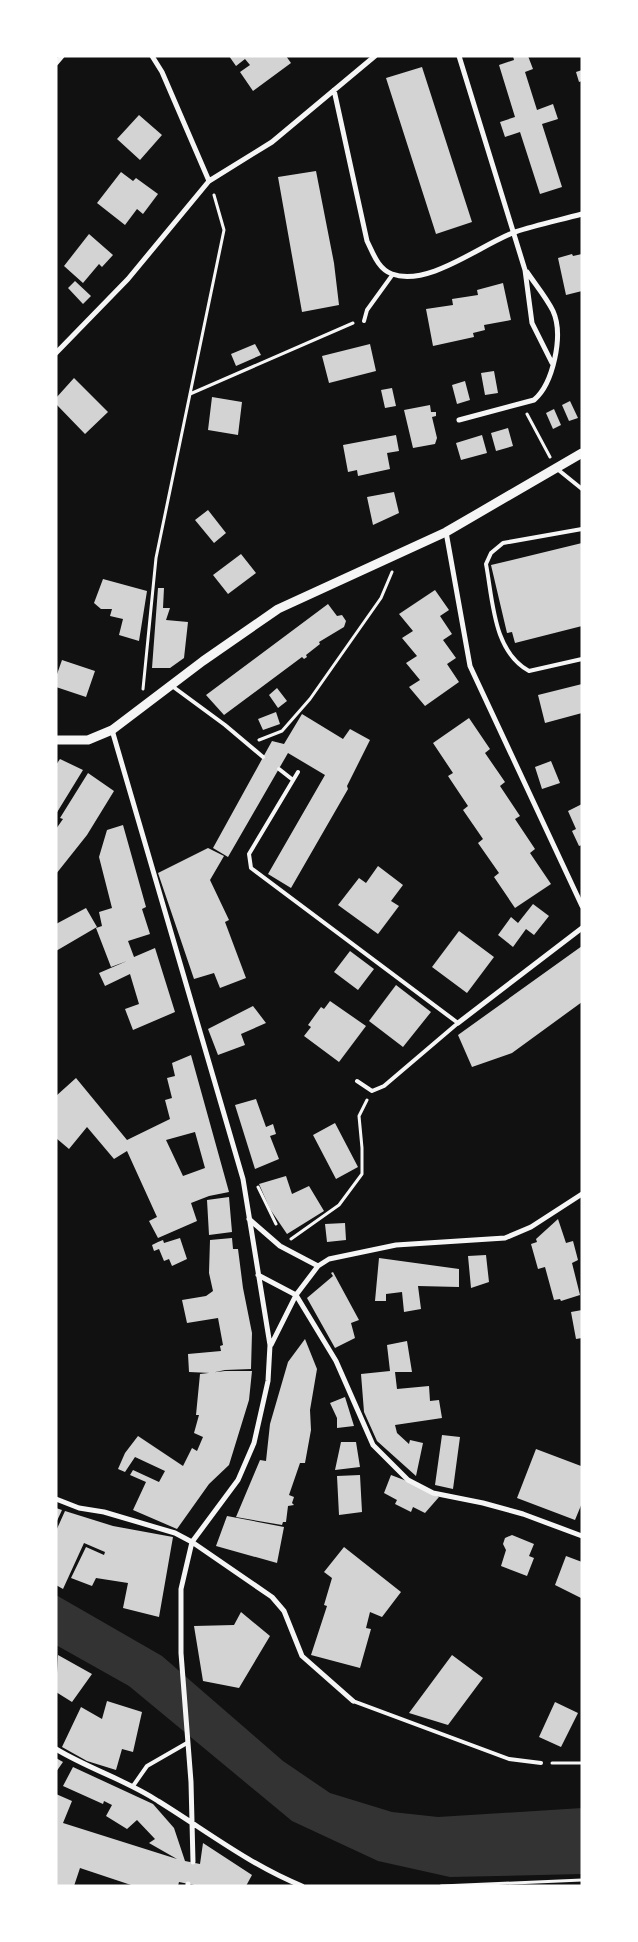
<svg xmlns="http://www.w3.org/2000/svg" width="638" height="1942" viewBox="0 0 638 1942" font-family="'Public Sans',sans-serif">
<rect width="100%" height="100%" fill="#111"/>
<path fill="#333" d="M56,1595L162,1656L283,1761L330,1793L392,1812L438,1817L582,1808V1874L450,1877L378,1861L292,1821L129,1686L56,1645Z"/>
<path fill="#d3d3d3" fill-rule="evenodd" d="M229,56H286L291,63L253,91L240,72L250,65L245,59L236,66Z
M513,56H528L533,69L525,72L537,110L553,104L558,119L542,124L562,187L540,194L520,132L505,137L500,122L515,117L499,65L514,60Z
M422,67L472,222L436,234L386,78Z
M582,70V81L579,82L576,72Z
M139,115L162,135L140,160L117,139Z
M316,171L334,263L339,305L302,312L278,177Z
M121,172L133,181L136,178L158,194L143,214L137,209L125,225L97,203Z
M89,234L113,255L102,267L99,264L83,283L64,266Z
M572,254L573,256L582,254V291L566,295L558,258Z
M75,281L91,296L83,304L68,288Z
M503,283L511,320L484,325L485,330L473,333L474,337L433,346L426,309L453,305L452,299L478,295L477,290Z
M255,344L261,355L236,366L231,354Z
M370,344L376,371L329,383L322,356Z
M494,371L498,393L485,395L481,373Z
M74,378L108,412L85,434L56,404V398Z
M465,381L470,400L457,404L452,385Z
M392,388L396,406L385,408L381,390Z
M212,397L242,402L238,435L208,430Z
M570,401L578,418L569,421L562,405Z
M430,405L431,412H436V416L432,417L437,438L435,444L413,448L404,410Z
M554,409L561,425L553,429L546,413Z
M508,428L513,446L496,451L491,433Z
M396,435L399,451L387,453L390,469L358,476L357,470L348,472L343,445Z
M482,435L487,453L461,460L456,443Z
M394,492L399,513L373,525L367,497Z
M208,510L226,533L214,543L195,520Z
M582,543V626L515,643L512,632L507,633L491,565Z
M241,554L256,573L228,594L213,575Z
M103,579L147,591L139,641L119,635L123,619L110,616L112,609H101L94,603Z
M158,588H164L163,608H170L166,620L188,622L184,658L170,668H152Z
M435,590L449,610L440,616L452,634L443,640L456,658L447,664L459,682L425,706L409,687L420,680L406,663L417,656L402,638L413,631L399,614Z
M328,604L337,616L342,615L346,621L344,627L319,642L320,644L306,655L307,657L304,659L302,657L224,715L206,695Z
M62,660L95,671L86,697L56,687V677Z
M582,684V713L545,723L538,695Z
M277,688L287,701L278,708L269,695Z
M276,712L280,724L263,730L258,719Z
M302,714L343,739L350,729L370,740L347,786L348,789L291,888L268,874L325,775L288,753L228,857L213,848L272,741L284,744Z
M469,718L490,749L485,753L505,782L500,786L520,816L515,819L535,849L530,853L551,884L515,908L494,877L499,873L478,843L483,839L463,810L468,806L448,776L453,773L433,743Z
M60,759L83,770L56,814V765Z
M551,761L560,783L542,789L535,767Z
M88,773L114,791L87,835L56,874V829L63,819L60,818Z
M582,804V845L579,846L572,831L576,829L568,811Z
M123,825L146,907L142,909L150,934L128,941L134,957L155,948L175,1012L133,1030L125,1009L139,1004L130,974L105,986L99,973L127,961L111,967L96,928L102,926L99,912L112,908L99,857L107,830Z
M208,848L224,856L210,880L229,920L225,922L246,978L220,988L214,973L194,979L158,873Z
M378,866L403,885L391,901L399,906L378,934L338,905L359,878L366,883Z
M533,904L549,916L534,935L526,929L513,947L498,935L511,917L518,923Z
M86,908L97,927L56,951V924Z
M459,931L494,957L467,993L432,967Z
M582,946V1002L512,1053L472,1067L458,1035Z
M350,951L374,969L358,990L334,972Z
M396,985L431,1012L403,1047L369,1021Z
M330,1001L366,1026L339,1062L304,1036L311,1027L308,1025L321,1007L324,1009Z
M253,1006L266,1023L241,1034L245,1045L218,1055L208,1029Z
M191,1055L229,1192L209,1196L191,1203L197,1221L158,1238L149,1221L157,1217L127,1151L114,1159L87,1127L69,1149L56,1138V1096L76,1078L127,1140L170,1119L165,1100L172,1098L167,1078L175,1076L172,1063ZM195,1132L205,1168L183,1176L166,1140Z
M256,1099L266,1127L273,1124L276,1134L270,1136L279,1159L255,1169L235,1105Z
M335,1123L358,1167L336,1179L313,1135Z
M286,1176L292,1194L309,1186L324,1211L287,1234L270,1209L259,1184Z
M229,1197L232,1232L209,1235L207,1200Z
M558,1219L566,1243L573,1241L578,1260L572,1263L580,1295L561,1301L560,1299L554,1300L545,1267L538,1269L531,1244L537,1242L536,1239Z
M345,1223L346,1240L327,1242L325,1224Z
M180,1238L187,1259L172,1266L169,1259L164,1261L159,1249L154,1251L152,1245L158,1242L163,1240L164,1243Z
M232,1238L233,1249H238L243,1288L252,1333L251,1369L225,1370L211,1373L189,1372L188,1354L221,1351L220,1346L223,1345L218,1318L187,1323L182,1300L206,1296L213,1291L209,1273L210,1240Z
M486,1255L489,1282L471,1288L468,1256Z
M379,1258L459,1269V1287L418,1286L421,1309L404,1312L402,1292L386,1294V1301H375Z
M333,1272L359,1320L351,1323L355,1338L335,1348L307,1298L333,1276L331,1273Z
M582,1310V1338L576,1339L571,1312Z
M305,1339L317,1369L310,1410L311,1430L305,1463H300L289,1495L294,1497L292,1503L294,1505L288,1506L286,1522H283L282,1525L236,1517L260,1460L266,1461L270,1424L288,1362Z
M407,1341L412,1372H395L397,1389L429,1386L430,1401L439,1400L442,1418L395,1425L397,1433L409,1444L410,1440L423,1443L416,1476L377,1441L364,1412L361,1374L390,1371L387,1345Z
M225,1371H252L249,1400L229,1465L209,1484L177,1529L133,1510L146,1482L130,1475L133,1470L159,1482L165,1471L135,1457L125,1472L118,1469L125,1453L138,1436L183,1466L192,1448L197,1451L203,1437L194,1433L199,1415H196L200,1374Z
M345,1397L354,1426L337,1428V1418L330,1403Z
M442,1435L460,1437L453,1489L435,1485Z
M341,1442H356L360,1467L335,1470Z
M536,1449L581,1466L582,1503L575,1520L517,1498Z
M360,1475L362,1512L339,1515L337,1476Z
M391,1475L412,1483L439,1497L425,1513L413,1507L411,1512L395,1504L397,1500L384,1493Z
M56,1508L62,1510L56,1523Z
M65,1511L113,1526L173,1537L159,1617L123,1608L128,1583L96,1578L92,1586L71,1578L86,1547L104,1555L105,1552L84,1543L63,1589L56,1585V1531Z
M227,1516L284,1527L277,1563L216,1546Z
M512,1535L534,1544L529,1556L534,1558L527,1576L501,1566L506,1550L503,1544L505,1538Z
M344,1547L401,1592L382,1617L370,1612L366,1628L371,1629L360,1668L311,1655L327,1606L324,1605L332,1578L324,1572Z
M566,1556L582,1562L581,1598L555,1585Z
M241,1612L270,1636L239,1688L203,1681L194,1626L234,1625Z
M58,1655L92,1674L72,1702L56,1692Z
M452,1655L483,1678L448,1725L409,1713Z
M107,1701L142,1712L133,1752L122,1749L116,1770L87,1761L62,1747L81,1707L102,1719Z
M555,1702L578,1713L561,1747L539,1737Z
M56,1758L63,1762L56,1772Z
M73,1767L153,1804L174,1828L185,1861L200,1864L203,1843L252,1875L246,1886H199L179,1882L178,1886H134L80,1868L74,1886H56V1794L72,1801L63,1823L177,1859L149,1843L155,1839L137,1820L127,1829L106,1816L112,1805L104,1801L103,1804L63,1786Z"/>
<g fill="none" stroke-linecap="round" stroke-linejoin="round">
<path stroke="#f5f5f5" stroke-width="3" d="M190,394L353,323
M527,414L550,457
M143,689L156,558L224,230L214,195
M259,740L282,731L310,699L381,598L392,572
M258,1187L276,1224
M291,1239L339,1205L362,1174V1148L359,1116L367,1100
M552,1763H582
M441,1886L582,1880"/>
<path stroke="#f5f5f5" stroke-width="4" d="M364,321L367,310L393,274
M556,468L582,489
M582,529L503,543L491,553L486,564C493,601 493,651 529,671L582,659
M172,686L225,725L263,757
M279,769L293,780
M298,772L249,854L251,868L458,1023L384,1086L372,1091L357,1081
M353,1701L509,1759L541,1763
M133,1786L147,1766L187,1743"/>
<path stroke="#f5f5f5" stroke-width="5" d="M152,56L162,72L209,181
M459,56L525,270L532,323L552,363
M56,63L62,56
M334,90L367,241C373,253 378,269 392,274C429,287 480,245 515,232C537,225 560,220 582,214
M56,353L128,279L209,181L272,142L375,56
M459,420L534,400C553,384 564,335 553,311C546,297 535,284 527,272
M446,532L470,666L582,906
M112,730L243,1179L270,1345L268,1381L254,1443L238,1480L192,1542L181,1589V1653L191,1782L193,1862
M458,1023L582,928
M249,1219L280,1246L318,1266
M258,1275L296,1295L336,1361L373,1445L408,1480L433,1493L483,1503L523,1514L582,1536
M271,1345L296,1295L318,1266L329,1259L396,1245L505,1238L531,1227L582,1194
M56,1499L79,1508L104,1512L175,1533L192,1542L272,1597L284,1611L302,1656L353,1701
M56,1749C89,1769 126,1780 158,1801C205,1830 250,1865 302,1886
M188,1886V1884"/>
<path stroke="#f5f5f5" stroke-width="9" d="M56,740H88L112,730L203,661L278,609L446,532L582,453"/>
</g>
<rect width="638" height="1942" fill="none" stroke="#ffffff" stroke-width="115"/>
</svg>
